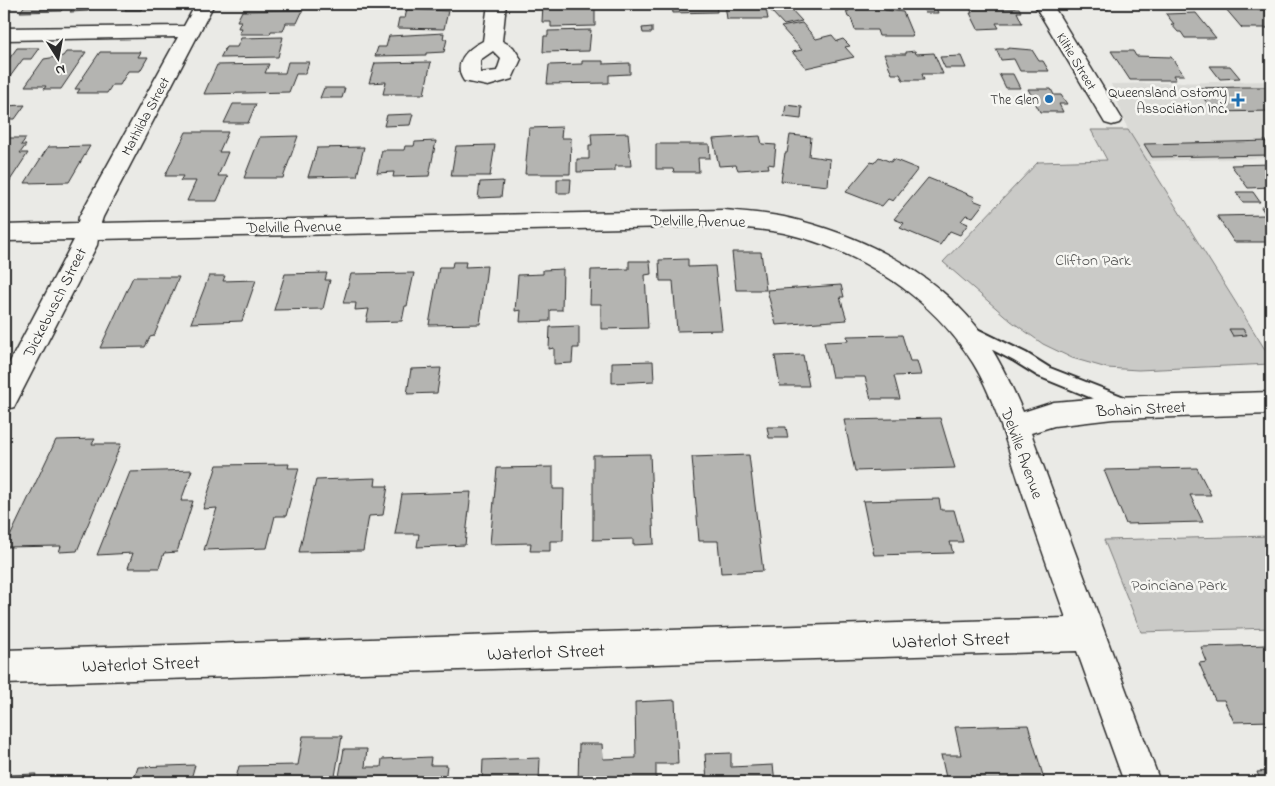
<svg xmlns="http://www.w3.org/2000/svg" width="1275" height="786" viewBox="0 0 1275 786" font-family="'Indie Flower',sans-serif">
<rect width="100%" height="100%" fill="#eaeae6"/>
<filter id="ink" filterUnits="userSpaceOnUse"><feTurbulence type="fractalNoise" baseFrequency=".02" numOctaves="2"/><feDisplacementMap in="SourceGraphic" scale="10" xChannelSelector="R" yChannelSelector="G"/><feConvolveMatrix kernelMatrix="1 2 1 2 8 2 1 2 1" color-interpolation-filters="sRGB"/></filter>
<g filter="url(#ink)">
<path fill="#dadad6" d="M1271,81V158L1147,161L1128,130L1111,84Z"/>
<path fill="#cacac7" stroke="#7a7a79" d="M1091,130H1128L1271,359V364L1138,370L1107,368L1072,358L1043,344L1011,321L943,262L1038,162L1107,160Z
M1271,536V628L1141,632L1104,540Z"/>
<path fill="#b4b4b1" stroke="#2b2b2b" d="M4,4H14L8,12H4Z
M26,4H68L61,11L20,12Z
M76,4H116L114,7L90,9L88,11L70,12Z
M129,4H167L166,6H144L141,10H125Z
M261,4H304L303,6H259Z
M672,4H716L717,12L673,13Z
M725,4H765L768,19H727Z
M847,4H881L885,10L903,12L913,36H879L877,30H855L851,18L848,17L846,11H849Z
M976,4H991L994,8H1019L1021,12H1017L1022,23H996L999,28L978,29L970,13H972L970,8H978Z
M1079,4H1151L1155,8H1136L1133,5L1107,6L1109,9H1083Z
M543,5H595V26L551,27V22H542Z
M789,7L802,21L784,25L771,11Z
M1256,7L1258,9H1271V30L1270,28H1242L1225,8Z
M923,8H936L938,13H925Z
M407,9L448,11L444,29L397,28L399,18H405Z
M303,10L297,23H286L283,31H271L270,34H239L242,28H238L241,21H237L242,11Z
M1196,13L1216,38H1185L1181,32H1178L1171,24H1174L1166,14Z
M802,23L816,39L832,35L837,41L843,39L850,46L845,47L854,57L806,68L792,52L802,50L781,27Z
M652,27V33H643L642,28Z
M591,30L589,51L543,52L544,36H548V31Z
M444,33L443,39H447L444,52L426,53V55L375,56L378,47H386L389,36Z
M283,37L278,57L220,58L226,47H237L241,38Z
M17,48H39L31,59H23L4,85V59H9Z
M1008,48L1032,50L1039,61H1043L1049,71H1020L1014,59L1001,60L996,49H1008Z
M915,51L916,54L934,53L943,74H922L924,80H903L900,74H892L884,54H906V52Z
M1111,51H1133L1136,56L1171,57L1184,75H1173L1176,80H1130Z
M66,52H86L61,89H44L46,86H25L44,59L63,56Z
M100,52H141L138,57H148L140,71H128L120,85H112L107,93H77L80,89H75Z
M961,56L966,68H945L940,57Z
M582,61H603V64L630,63V74L609,75V83L547,84L549,65L582,64Z
M288,62H309L305,74H296L289,92L204,94L217,65L269,64L265,73H285Z
M431,62L424,94H383L386,82L369,83L375,63Z
M1210,66H1230L1240,78L1220,79Z
M999,74H1013L1020,88H1006Z
M1243,87H1271V111L1214,112L1196,88Z
M324,88H345L342,98H320Z
M1028,89H1051L1054,95H1061L1067,104H1059L1063,112H1040Z
M233,104H256L248,123H224Z
M25,105L15,119H4V106Z
M786,105L802,107L801,119L784,117Z
M413,114L410,125L384,126L387,115Z
M562,127L561,138H571L570,174H525L529,128Z
M186,132H228L219,152H228L218,176H228L217,201H187L196,181H180L183,176H165Z
M628,133L631,166H615V171L577,172V159H589V145H592L591,134Z
M790,135L811,137L809,156L830,159L828,186L781,181L785,153H787Z
M298,136L283,178H244L260,137Z
M760,136L762,144L776,145L774,165L768,164L769,168L738,170L736,165L719,166L713,139Z
M4,138H26L21,145H26L20,153H28L7,185H4Z
M436,141L429,176L393,177L394,172L377,173L382,150H404L405,146H414L415,142Z
M1271,141V155L1152,157L1144,144Z
M656,144H709L710,158H698L699,172H674L673,169H656Z
M495,145L490,176H451L456,146Z
M90,146L69,182L25,183L48,147Z
M364,147L357,176L308,177L317,148Z
M879,157L891,162L893,159L918,169L893,201L888,199L882,206L846,192L871,162L874,163Z
M1271,164V187L1248,188L1231,165Z
M928,178L975,197L973,200L983,204L973,217L966,215L961,221L968,224L960,235L950,231L940,245L900,228L904,223L894,219Z
M557,179H571L570,193H557Z
M503,181L501,197L478,198L480,182Z
M1236,192H1253L1260,202H1243Z
M1261,207H1271V242H1234L1217,216L1266,215Z
M732,252H761L766,290H736Z
M688,259V267L715,266L722,330L677,331L673,281H660L659,260Z
M629,261H650L651,274L645,275L648,328L601,329V304H590L591,270L629,269Z
M453,262H466L465,267L487,266L480,324L429,325L439,267H452Z
M563,269L562,310H550V321L520,322L521,310L515,311L518,275L543,274V270Z
M327,273L325,280H330L323,309L274,310L285,274Z
M414,273L407,306H405L402,321L366,322L369,309L355,310L356,303H343L351,274Z
M209,276H225L223,281L256,280L242,321L191,323Z
M133,277H179L154,336L150,337L145,347L100,348Z
M841,285L844,297H840L847,320L776,325L767,290Z
M579,326V348H573L572,363L554,364V348L549,349L550,327Z
M1229,329H1243L1247,335L1233,336Z
M902,335L910,361H917L921,375L894,376L900,399H871L865,377H832L824,342L848,341L847,336Z
M803,355L809,386H780L775,356Z
M653,361L654,381L612,383V362Z
M441,368L437,393L407,394L411,369Z
M940,418L955,468L855,471L844,420Z
M767,427H786L788,438H769Z
M95,439L92,444H121L77,551L59,552L61,546L5,547L56,440Z
M650,454L654,544L633,545V539L593,540V455Z
M749,455L763,571L721,573L718,541H699L692,457Z
M289,464L288,468H299L286,516H275L267,548L204,550L217,508L203,509L217,465Z
M553,467V489H564L563,541H550V551H530L531,543L490,544L497,468Z
M1197,468L1211,495H1190L1203,522L1126,524L1104,470Z
M192,470L181,501H193L177,552L164,553L159,568H128L133,553L97,555L130,472Z
M376,478L375,486H388L383,515L369,516L363,551L299,552L316,480Z
M471,492L465,545L417,547L419,534H395L402,494Z
M939,499L941,510H954L963,542H950L953,553L874,555L863,501Z
M1267,645L1271,653V721L1234,722L1224,700H1215L1199,663L1207,662L1201,647Z
M675,700L678,764H656V782H578L579,744H602L603,759L636,758L635,702Z
M1028,725L1045,782H947L941,755H961L955,727Z
M303,736H342L334,782H235L239,766L298,765Z
M344,749H367L365,767H381L382,759L431,757L430,765H447L445,782H338Z
M731,753V767L773,765L775,782H707L705,754Z
M540,758L539,782H482L483,760Z
M195,765L190,782H133L138,767Z
M1271,771V782H1261L1257,772Z
M36,774L33,782H8L11,775Z
M87,779L86,782H53L54,780Z"/>
<g fill="none" stroke-linecap="round" stroke-linejoin="round">
<g stroke="#2b2b2b" stroke-width="4">
<path id="service" d="M965,323L1026,353L1050,368L1132,400L1134,405L1132,410L1126,412L1038,376L1014,361L960,333L957,329L960,325Z"/>
</g>
<g stroke="#2b2b2b" stroke-width="3">
<path id="minor" d="M196,4H214L103,217L101,223L724,210C744,212 765,213 784,217C856,233 929,268 976,326C996,352 1010,382 1023,412L1054,402L1113,397L1271,392V414L1113,419L1054,426L1031,433L1160,782H1124L1077,651L4,684V650L1066,618C1050,573 1034,528 1019,482C1006,442 995,399 973,363C932,297 859,250 784,233C764,229 744,228 724,226L98,239L97,245L14,407L4,410V373L74,240L4,241V225L78,223L79,217L178,37L4,40V28L184,26Z
M488,4H506L502,41L513,47L521,59L512,79L488,86L464,81C452,63 467,49 483,41ZM493,51L501,59L497,71L480,73V60Z
M1034,4H1052L1122,119L1119,123L1112,125L1105,123Z"/>
</g>
<use href="#service" fill="#f6f6f2" fill-rule="evenodd"/>
<use href="#minor" fill="#f6f6f2" fill-rule="evenodd"/>
</g>
</g>
<g fill="#1f6fb2" stroke="#f6f6f2" stroke-width="2">
<circle cx="1049" cy="99" r="5"/>
<path d="M1235.5 92.5h5v5h5v5h-5v5h-5v-5h-5v-5h5z"/>
</g>
<g text-anchor="middle" stroke-width="5" stroke-linejoin="round" paint-order="stroke">
<g font-size="14" fill="#2b2b2b" stroke="#f6f6f2">
<text transform="translate(1077 61) rotate(59)" y="5">Kiltie Street</text>
<text transform="translate(145 116) rotate(-62)" y="5">Mathilda Street</text>
</g>
<g font-size="14" fill="#2b2b2b" stroke="#f6f6f2" text-anchor="end">
<text x="1227" y="97">Queensland Ostomy<tspan x="1227" dy="16">Association Inc.</tspan></text>
<text x="1039" y="104">The Glen</text>
</g>
<g font-size="16" fill="#2b2b2b" stroke="#f6f6f2">
<text transform="translate(698 220) rotate(1)" y="6">Delville Avenue</text>
<text transform="translate(294 226) rotate(-1)" y="6">Delville Avenue</text>
<text transform="translate(54 302) rotate(-63)" y="6">Dickebusch Street</text>
<text transform="translate(1141 408) rotate(-3)" y="6">Bohain Street</text>
<text transform="translate(1023 453) rotate(70)" y="6">Delville Avenue</text>
</g>
<g font-size="16" fill="#535352" stroke="#f6f6f2">
<text x="1093" y="265">Clifton Park</text>
<text x="1179" y="590">Poinciana Park</text>
</g>
<g font-size="19" fill="#2b2b2b" stroke="#f6f6f2">
<text transform="translate(951 639) rotate(-2)" y="7">Waterlot Street</text>
<text transform="translate(546 651) rotate(-2)" y="7">Waterlot Street</text>
<text transform="translate(141 663) rotate(-2)" y="7">Waterlot Street</text>
</g>
</g>
<rect width="1275" height="786" fill="none" stroke="#f6f6f2" stroke-width="20"/>
<rect x="10" y="10" width="1255" height="766" fill="none" stroke="#2b2b2b" stroke-width="2" filter="url(#ink)"/>
<g transform="translate(58 58) rotate(169)" stroke="#f6f6f2" stroke-width="4" paint-order="stroke">
<path d="M0-4L9 19L0 12L-9 19Z" fill="#2b2b2b"/>
<text y="-8" font-size="14" font-weight="bold" text-anchor="middle" fill="#2b2b2b">N</text>
</g>
</svg>
